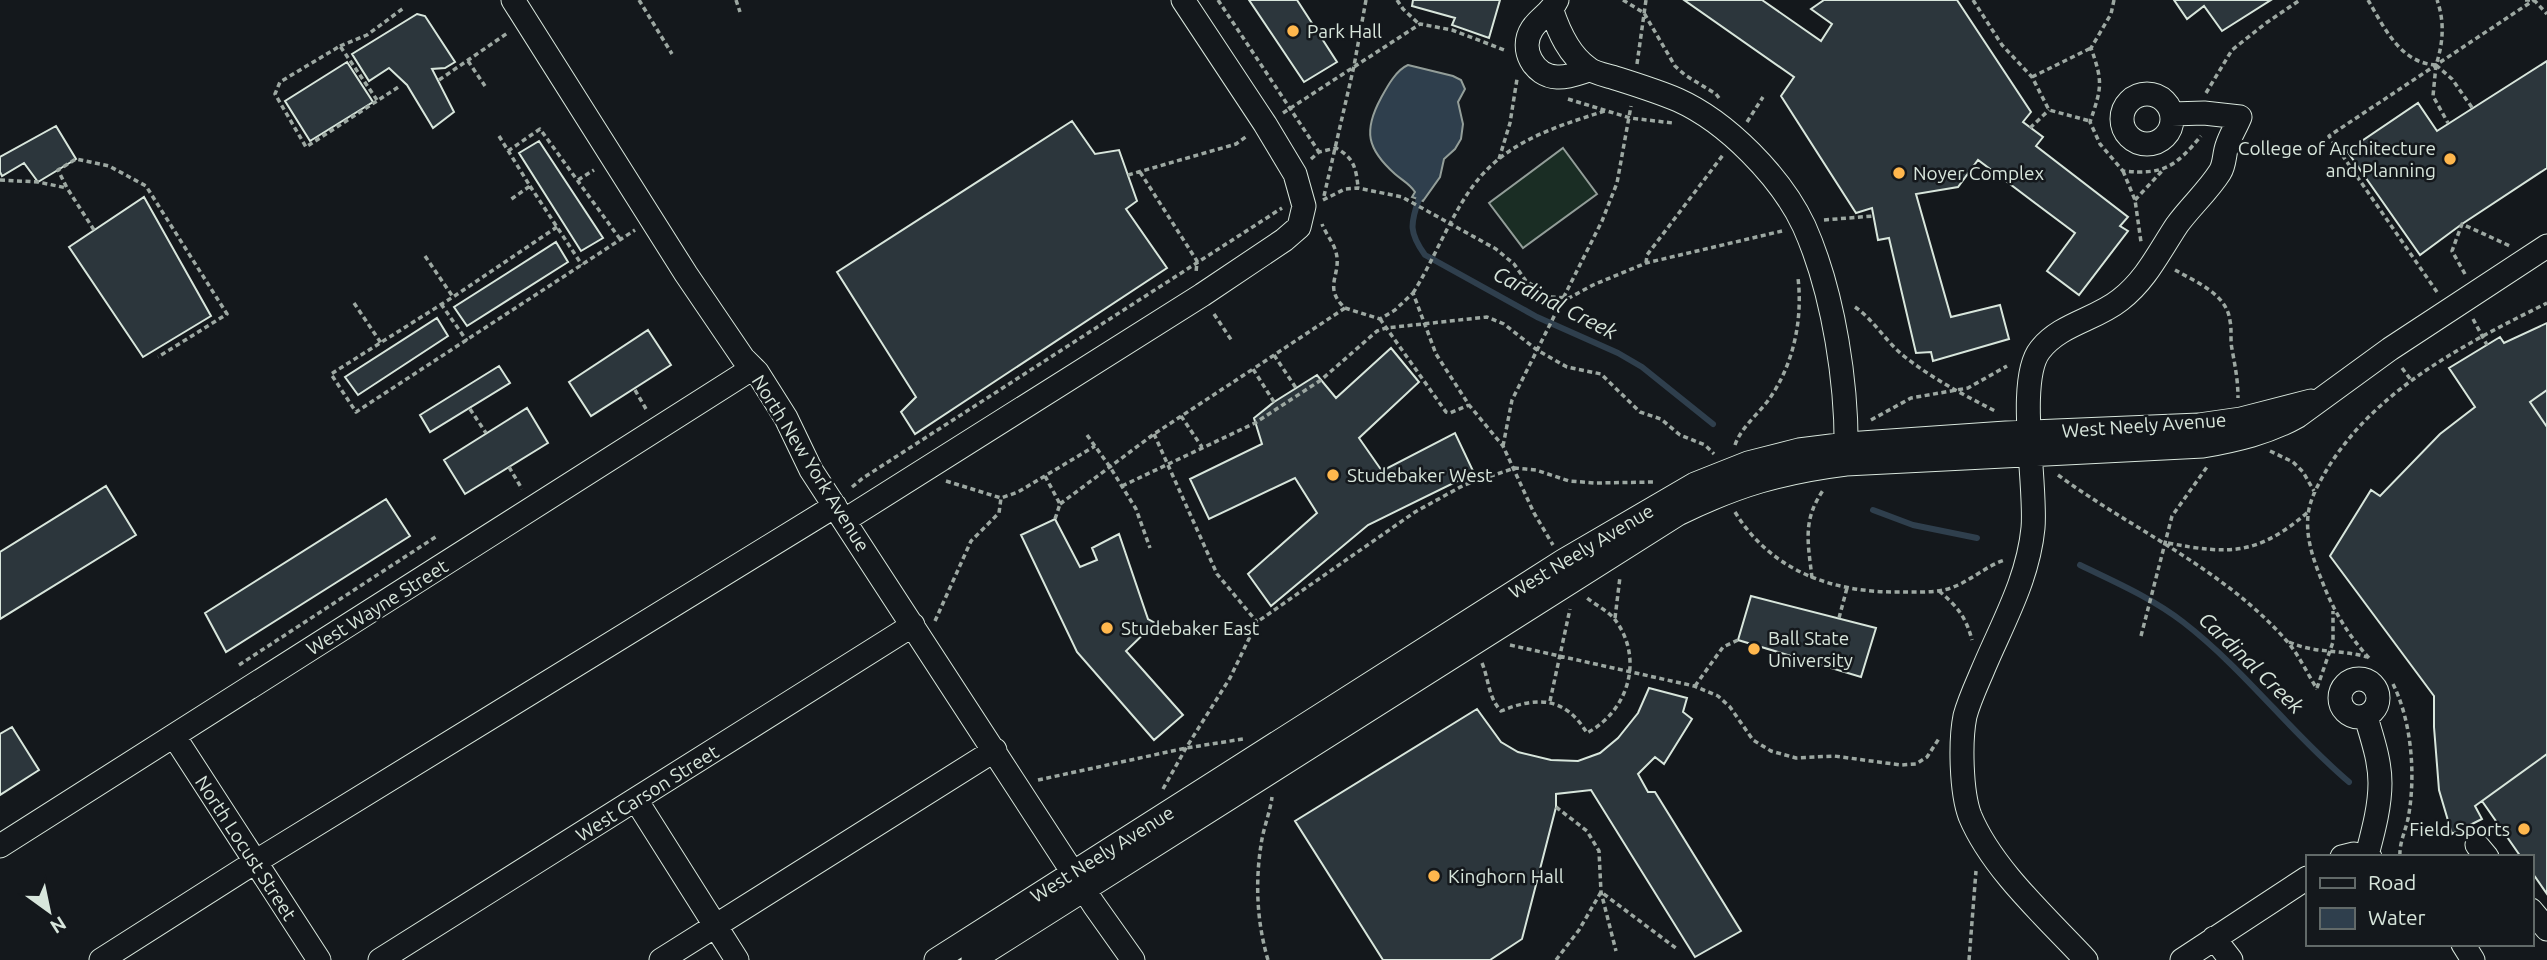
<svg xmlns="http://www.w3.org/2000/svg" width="2547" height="960" viewBox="0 0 2547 960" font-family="Ubuntu,sans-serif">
<rect width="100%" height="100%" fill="#14181c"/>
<path fill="#1a2d24" stroke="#939e99" stroke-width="2" d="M1563,148L1597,194L1523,248L1489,203Z"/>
<path fill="#2f3f4d" stroke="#939e99" stroke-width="2" d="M1408,65L1453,76L1461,80L1465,89L1458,102L1463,124L1461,139L1455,149L1444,159L1440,177L1423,201L1412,197L1415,192C1409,183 1403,181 1395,174C1367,149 1363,131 1381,98C1387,87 1396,70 1408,65Z"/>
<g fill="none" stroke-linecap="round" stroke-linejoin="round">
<path stroke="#2f3f4d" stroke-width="6" d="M1419,199C1410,224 1409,233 1425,255L1537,317L1618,353L1642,367L1713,424
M1873,510L1913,525L1977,538
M2080,565C2115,582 2152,598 2183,622C2244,669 2290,732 2349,782"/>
</g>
<path fill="#2c363c" stroke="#d8e6dc" stroke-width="2" d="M1249,0H1297L1337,62L1304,82Z
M1413,0H1500L1489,38L1452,25L1455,18L1412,6Z
M1684,0H1762L1821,41L1832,24L1811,9L1824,0H1957L2031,112L2023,122L2043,137L2036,146L2128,217L2120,226L2128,231L2079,295L2047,271L2075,233L1978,160L1958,187L1916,194L1951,317L2000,305L2009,339L1933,361L1931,352L1916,353L1889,238L1878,240L1872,208L1856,213L1781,96L1794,77Z
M2174,0H2271L2222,31L2204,6L2187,19Z
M417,14L425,16L455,62L445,68L432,69L454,112L433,128L407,85L389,68L369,81L352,54Z
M2547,61V168L2462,224L2420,255L2347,151L2418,103L2437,131Z
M347,62L373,102L310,141L285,101Z
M1072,121L1095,154L1119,150L1137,201L1126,209L1167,268L915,434L901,412L916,397L837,272Z
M56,126L76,159L38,182L24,163L2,176L0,172V157Z
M539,141L603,238L581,251L519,153Z
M144,197L211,316L143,357L69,247Z
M556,242L568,262L467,326L454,307Z
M437,318L448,336L358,395L345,377Z
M2547,323V390L2530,402L2547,427V754L2475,806L2482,819L2452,834L2439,790L2434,727V696L2330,556L2371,490L2380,496L2440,434L2475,407L2449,368L2500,337L2504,343Z
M648,330L671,365L591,416L569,382Z
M1391,348L1419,382L1359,438L1382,471L1455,433L1474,473L1368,525L1271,606L1248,574L1317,513L1295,478L1209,519L1190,479L1262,444L1254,418L1274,402L1317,375L1336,398Z
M499,366L510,383L430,432L420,415Z
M2547,390V427L2530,402Z
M527,408L548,443L465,494L444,460Z
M106,486L136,535L0,619V552Z
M386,499L410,536L226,652L205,613Z
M1055,519L1080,567L1097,560L1092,548L1119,534L1148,619L1155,623L1126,651L1183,715L1154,740L1077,652L1021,535Z
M1751,596L1876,628L1861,677L1738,640Z
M1649,688L1687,698L1683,712L1692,719L1664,764L1655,757L1638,774L1648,792H1655L1741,931L1695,957L1591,790L1556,794V807L1522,939L1490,960H1383L1295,821L1477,709L1501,742L1518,752L1551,760L1578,761L1600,753L1618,738L1638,713Z
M12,727L39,770L0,795V734Z
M2547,754V894L2531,871V857H2521L2482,801Z"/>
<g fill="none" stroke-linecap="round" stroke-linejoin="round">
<g stroke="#d8e6dc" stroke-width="25">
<path id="minor" d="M513,0L686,274L743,358L757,372L786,418L811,470L1094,905L1133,960
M1557,0C1551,13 1539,18 1532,29C1519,49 1534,76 1557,77C1568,78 1579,73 1589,70
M1552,11C1559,32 1569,55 1588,68C1594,73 1605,75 1612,77C1634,84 1657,91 1678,100C1727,122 1781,177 1804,226C1834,293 1848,387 1846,460
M2122 119a25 25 0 1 1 50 0a25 25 0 1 1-50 0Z
M845,520L1202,295L1284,240L1299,227L1304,206L1295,174L1265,124L1183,0
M2340 698a19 19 0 1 1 38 0a19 19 0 1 1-38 0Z
M2366,717C2372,738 2380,760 2380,783C2380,807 2373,832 2367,855
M174,736L319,960
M636,800L737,960
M2477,845L2487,857
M0,846L753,368
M2342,857L2354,854L2370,857
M2531,910L2547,929
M2214,938L2231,960
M2463,944L2473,960
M101,960L255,862L835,506
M380,960L913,625
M661,960L995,750
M936,960L1563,561L1695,484L1748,463L1799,450L1847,444L2006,433L2199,425L2241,419L2311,401
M973,960L1678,514C1737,485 1782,472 1846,464L2203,446C2236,440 2268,433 2298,416L2390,349L2547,246
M2086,960C2047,918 1992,869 1970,816C1961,792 1960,741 1965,716C1969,701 1976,686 1982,672C2002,624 2028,580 2033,528C2037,486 2016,380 2040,350C2060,324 2095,320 2120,300C2146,280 2159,252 2177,225C2190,207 2208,191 2220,172C2225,164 2224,154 2227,146C2230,136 2236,127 2240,117L2204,113L2172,114
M2182,960L2307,878"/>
</g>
<path stroke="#9da8a2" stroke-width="3.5" stroke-dasharray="5 3.5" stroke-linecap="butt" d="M639,0L672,54
M736,0L740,12
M1218,0L1319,152
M1397,0L1403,9L1419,24
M1623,0L1644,13L1675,66L1685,75L1716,94L1719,98
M1973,0L2002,45L2032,77L2049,110L2090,121
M2114,0L2111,14L2091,48C2103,82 2102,87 2090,122L2100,144L2123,171C2164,175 2175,167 2201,136
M2368,0C2384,27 2400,63 2436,65C2443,44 2445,22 2437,0
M2525,0H2534L2547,14
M340,46L367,35L405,7
M468,61L485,86
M1637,64L1646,0
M2436,65L2433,96L2448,123
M2436,65L2452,79L2473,109
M2032,77L2091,48
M439,80L509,32
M2206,93L2232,50L2266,23L2300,0
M1568,99L1630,118L1673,123
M377,100L340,46L280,82L275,94L306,147L400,86
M1283,113L1420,24L1452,30L1507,51
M1747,122L1763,97
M2030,128L2049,110
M499,136L530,186L510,200
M508,151L540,129L620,239
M1311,159L1319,152L1336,148C1354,158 1356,168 1358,187
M1499,159L1510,123L1517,79
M2123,171L2135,200L2141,242
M1140,172L1197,261L1196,273
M1128,175L1236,144L1247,136
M0,180L38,182L67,188
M578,180L594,170
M530,186L582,265
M1324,196L1354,66L1366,0
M1323,200L1345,189L1358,188L1402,197L1496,249L1514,264L1526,281L1551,297L1569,298L1593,285L1646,263L1782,231
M2135,200L2162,171
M1824,220L1873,216
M557,227L453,297L331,374L356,412L635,230
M94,230L67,188L58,170L76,159L109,166L146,186L227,314L158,357
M425,256L453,297
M1646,263L1647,255L1723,155
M2175,270C2196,282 2227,294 2230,321C2232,330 2230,340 2232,349C2235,366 2238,380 2238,398
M2465,274L2452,251L2462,224L2510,246
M2437,292L2329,136L2534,0
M1413,293C1436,257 1453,208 1481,176C1513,139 1561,125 1605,111
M354,303L381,343
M441,304L467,341
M1855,307C1874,320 1886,342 1905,357C1933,379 1964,395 1995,411
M1345,308L1380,319L1395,310L1413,293L1436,354L1469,405L1503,446L1534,513L1553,545
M1214,314L1232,341
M1380,319L1446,412L1450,413L1469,405
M2473,319L2487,345
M1274,355L1296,388
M2402,368L2411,380
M635,390L646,409
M1274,402L1253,369L1345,308C1321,286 1344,274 1335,249C1332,241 1325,232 1322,224
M470,409L486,433
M1181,416L1202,447
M1871,420L1911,398L1968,388L2007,366
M1154,434L1217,574L1257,622
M1087,435L1110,467L1136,509L1150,548
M1735,445C1741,428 1756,416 1767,402C1793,367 1803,321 1798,278
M1503,446L1512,400L1602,221L1617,183L1631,106
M2270,451L2293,462L2303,472L2314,491
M509,467L522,489
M2058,475C2133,530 2222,568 2285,639C2298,653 2307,673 2317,689
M1045,476L1060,504L1055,519
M946,481L1001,498L1018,492L1095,446
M1122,486L1255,423L1321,380L1377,331L1386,328L1487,317L1504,324L1537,350L1567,367L1601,374L1640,412L1661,419L1680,435L1705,445L1714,454
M852,487L863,478L1282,208
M1060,504L1154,434L1253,369
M1735,512C1771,571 1833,593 1900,592C1916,592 1933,593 1948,589C1970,582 1985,566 2005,560
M2168,543C2230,555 2258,555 2308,512
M1812,578C1808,542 1802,520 1824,489
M1939,591C1957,606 1966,617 1972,640
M1615,618L1620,577
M1839,618L1847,588
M935,621L971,541L999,513L1001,498
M2141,636L2172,516L2207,467
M2289,642C2316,654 2340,649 2367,657
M1510,645L1694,686L1718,696L1730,707L1753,740L1771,751L1796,758L1834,756L1901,765L1916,764L1927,757L1940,737
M2369,658C2348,635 2333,610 2322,581C2313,559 2304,534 2309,509C2312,495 2319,483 2326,471C2375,389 2465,344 2547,303
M1482,663C1489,680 1488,697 1501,711C1538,696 1565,697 1587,733C1628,711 1644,660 1616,621C1609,611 1595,605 1586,597
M239,665L437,536
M2393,684C2412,722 2416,777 2408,819C2405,832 2399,844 2400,857
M1695,686L1723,647L1738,640
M2317,688L2333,642V611
M1550,701L1570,609
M1038,780L1186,748L1243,739
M1163,789L1186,748L1230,678L1257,622L1415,512L1464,485L1515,468L1536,470L1569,481L1595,483L1655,482
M1556,807L1587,831L1599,851L1601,892L1616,951
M1268,960C1257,923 1255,883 1261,845C1263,829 1270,813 1272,797
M1556,960L1579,930L1601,892L1677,949
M1969,960L1976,871"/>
<use href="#minor" stroke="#14181c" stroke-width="23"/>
</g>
<g fill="#ffb74d" stroke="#14181c" stroke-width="2.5">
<circle cx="1293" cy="31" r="7"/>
<circle cx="2450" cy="159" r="7"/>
<circle cx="1899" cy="173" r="7"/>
<circle cx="1333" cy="475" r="7"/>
<circle cx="1107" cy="628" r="7"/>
<circle cx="1754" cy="649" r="7"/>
<circle cx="2524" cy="829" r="7"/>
<circle cx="1434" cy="876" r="7"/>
</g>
<g text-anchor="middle" stroke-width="5" stroke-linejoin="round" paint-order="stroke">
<g font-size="19" fill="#d8e6dc" stroke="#14181c" text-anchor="start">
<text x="1307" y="38">Park Hall</text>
<text x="2436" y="155" text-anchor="end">College of Architecture<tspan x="2436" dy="22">and Planning</tspan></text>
<text x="1913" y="180">Noyer Complex</text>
<text x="1347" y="482">Studebaker West</text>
<text x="1121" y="635">Studebaker East</text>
<text x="1768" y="645">Ball State<tspan x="1768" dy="22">University</tspan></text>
<text x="2510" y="836" text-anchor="end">Field Sports</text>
<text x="1448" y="883">Kinghorn Hall</text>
</g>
<g font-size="19" fill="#d8e6dc" stroke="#14181c">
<text transform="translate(2144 425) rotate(-4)" y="7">West Neely Avenue</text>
<text transform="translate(811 463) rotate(58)" y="7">North New York Avenue</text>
<text transform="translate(1581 551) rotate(-31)" y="7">West Neely Avenue</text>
<text transform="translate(377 607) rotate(-32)" y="7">West Wayne Street</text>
<text transform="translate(647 793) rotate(-32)" y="7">West Carson Street</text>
<text transform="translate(246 848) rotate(57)" y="7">North Locust Street</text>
<text transform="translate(1102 854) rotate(-32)" y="7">West Neely Avenue</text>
</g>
<g font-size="21" font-style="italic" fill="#d8e6dc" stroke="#14181c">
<text transform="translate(1555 303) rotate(27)" y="7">Cardinal Creek</text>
<text transform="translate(2251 663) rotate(44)" y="7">Cardinal Creek</text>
</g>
</g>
<rect x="2306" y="855" width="228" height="91" fill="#14181c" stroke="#626a69" stroke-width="2"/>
<rect x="2320" y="878" width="35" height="10" fill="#14181c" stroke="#626a69" stroke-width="2"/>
<text x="2368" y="890" font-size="21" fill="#d8e6dc">Road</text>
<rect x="2320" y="908" width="35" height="21" fill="#2f3f4d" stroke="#626a69" stroke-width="2"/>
<text x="2368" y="925" font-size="21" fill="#d8e6dc">Water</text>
<g transform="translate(49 911) rotate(147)" stroke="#14181c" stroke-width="5" paint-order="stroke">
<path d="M0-5L12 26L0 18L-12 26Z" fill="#d8e6dc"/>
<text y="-10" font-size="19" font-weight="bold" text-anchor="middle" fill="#d8e6dc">N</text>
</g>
</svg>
